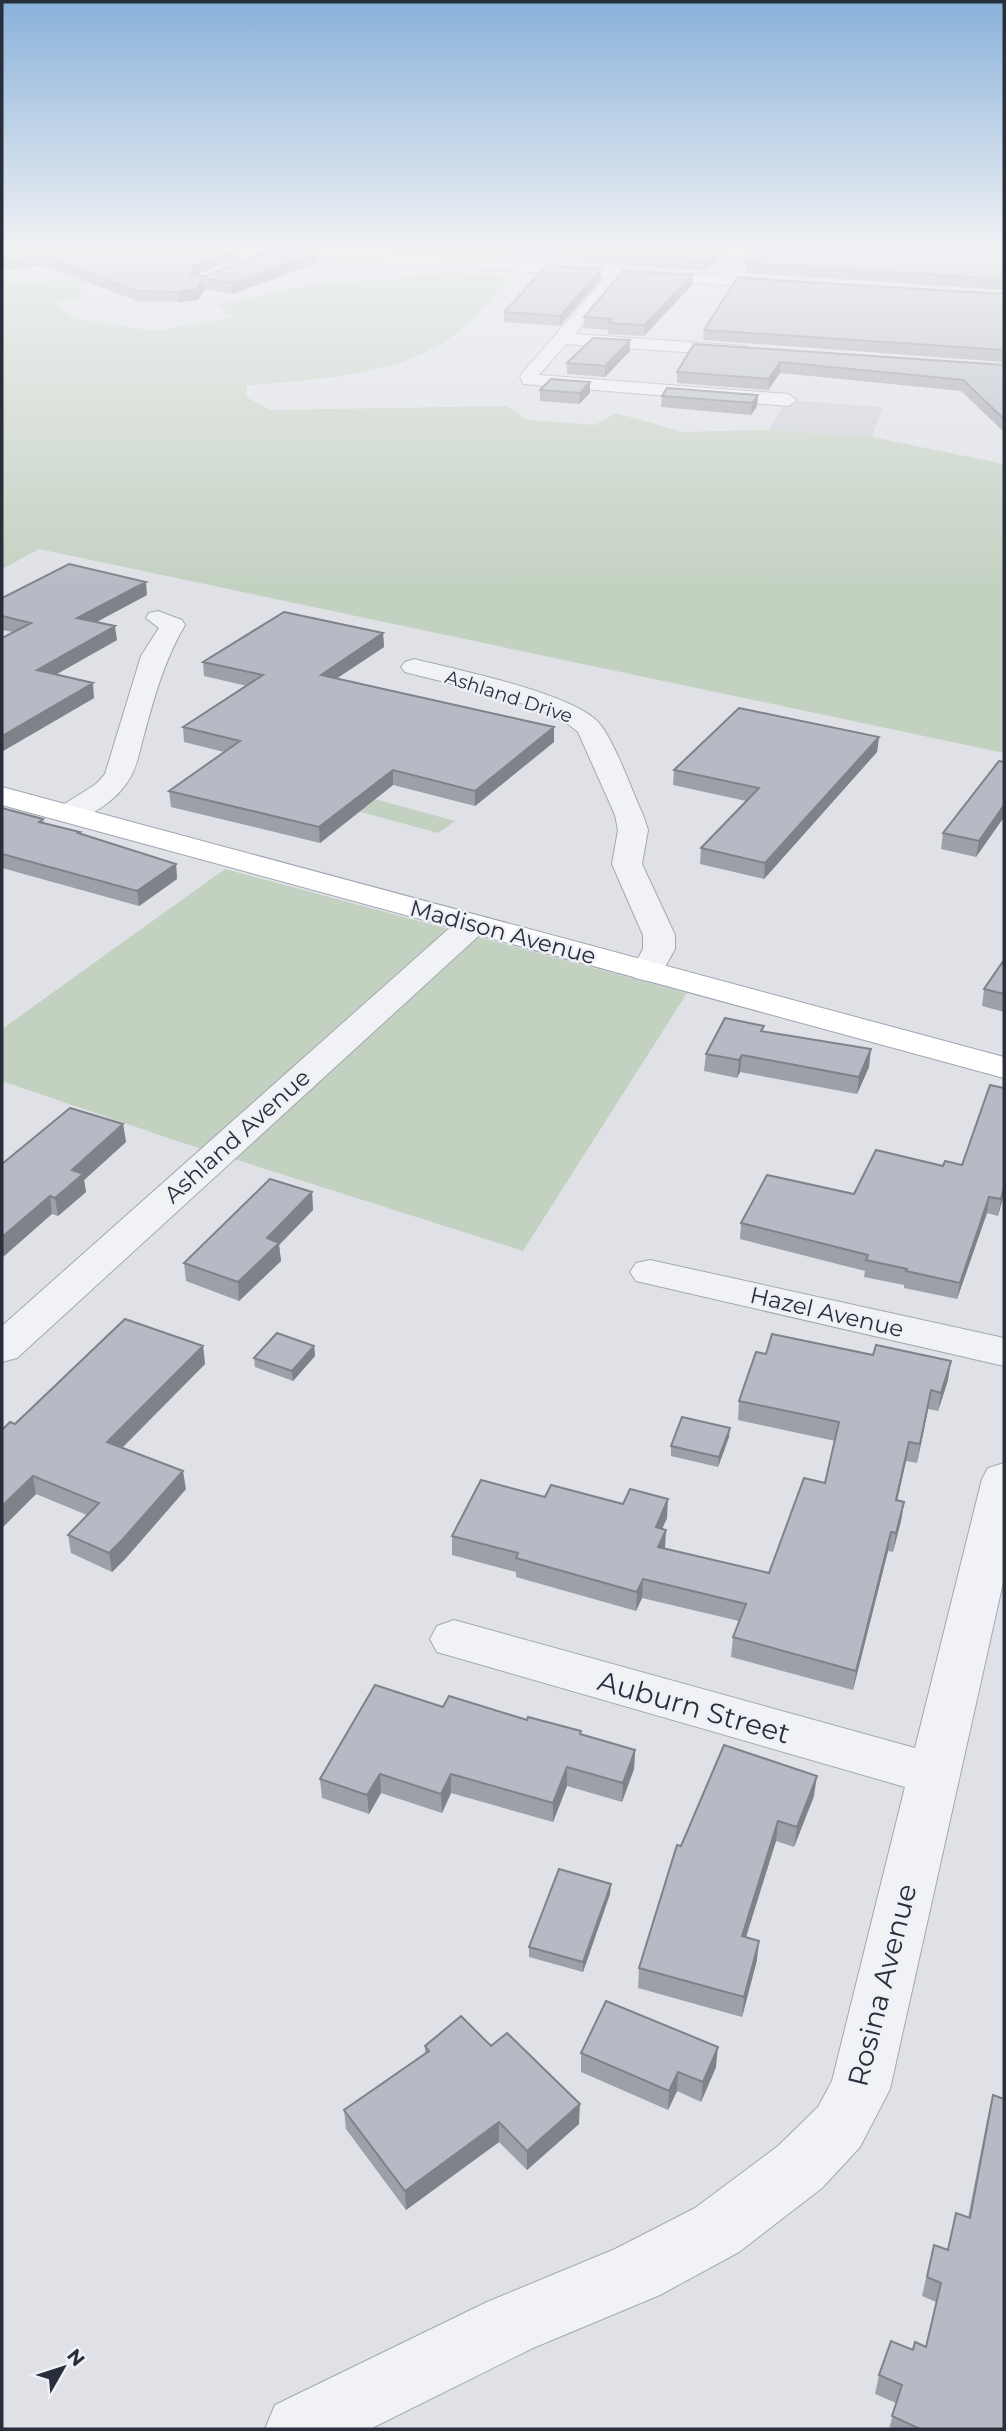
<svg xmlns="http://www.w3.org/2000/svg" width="1006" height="2431" viewBox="0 0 1006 2431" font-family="Montserrat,sans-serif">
<rect width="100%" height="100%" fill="#dfe1e7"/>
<path fill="#cdd0d9" d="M786,400L883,407L872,437L769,430Z"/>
<path fill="#c3d1c1" d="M456,273L511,277C491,298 470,325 446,341C396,375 306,381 247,385L246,397L271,410L507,406L527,420L595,425L616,413L683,432L769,430L872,437L1004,464V753L39,549L2,569V284L78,279L83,299L53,302L75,319L154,331L235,317L217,305L310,285Z
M367,797L455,821L438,833L350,809Z
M225,869L687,993L523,1251L177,1141L2,1081V1029Z"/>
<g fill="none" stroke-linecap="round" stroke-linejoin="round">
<g stroke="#a5a8b1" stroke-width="2">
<path id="minor" d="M213,248H293L795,281L797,284L789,289L622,278L575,334L744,346L753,351L744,356L566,344L539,375L788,394L797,400L788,406L523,384L520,376L523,372L606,277L221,253Z
M158,611L182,620L185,625C164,661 155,695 144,735C140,748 138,764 131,776C120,798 83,826 58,820L54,814L58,808L96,784L105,774L141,656L159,628L146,618L149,613Z
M414,659C457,670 573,693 599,723C615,742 632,791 643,815L648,830L642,864L675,935V949L659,978L647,981L635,978L631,971L643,949V935L612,864L618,830L615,815L578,732C544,701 452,685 405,672L401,667L405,662Z
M473,915L484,917L489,924L484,931L17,1358L2,1362V1326L462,917Z
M650,1260L1004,1338V1366L636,1281L630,1272L636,1263Z
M1004,1463V1578L890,2089L860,2147L822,2188L739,2252L660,2295L533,2348L370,2429H265L275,2405L487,2302L615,2249L695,2208L778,2146L818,2107L832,2081L905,1787L437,1652L430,1639L437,1626L454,1620L915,1748L982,1479L988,1468Z"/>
</g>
<g stroke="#9fa5b2" stroke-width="2">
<path id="major" d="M2,787L1004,1057V1078L2,805Z"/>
</g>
<use href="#minor" fill="#f1f2f6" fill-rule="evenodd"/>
<use href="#major" fill="#fff" fill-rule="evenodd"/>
</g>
<path fill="#9da0a9" d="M314,248H354L352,249Z
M383,248H728L706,271Z
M1004,248V290L746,273V263Z
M2,252L241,257L193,276H206L318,252L319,262L232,294L205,289L198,300L179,302L137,301L42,265L2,270Z
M601,279L560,326L504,322V312Z
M692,285L644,336L608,334V330L583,328L584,317Z
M1004,294V362L703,340L704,330Z
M630,340V351L605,377L567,374V363Z
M694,344L1004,365V432L961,391L780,373L768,390L677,383V372Z
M540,390L590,393L579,404L540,401Z
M758,395L757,406L751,415L661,407L662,396Z
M147,595L96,622L117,640L57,674L94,698L3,751H2V638L13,632L2,630V598Z
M383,633L384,647L337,678L554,727V742L475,806L393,785L320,843L171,807L169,791L224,752L184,742L183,727L247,686L204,676L203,662Z
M879,737L877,752L764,879L700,864L701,848L746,801L673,785L674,770Z
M1004,762V817L976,857L941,849L943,833Z
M2,808L43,819L44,823L80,832L81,834L176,864L177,879L139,906L2,868Z
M1004,960V1012L982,1006L984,989Z
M764,1026L763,1031L869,1067L857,1094L740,1072L737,1078L704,1071L706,1054Z
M1004,1088V1193L998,1216L987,1213L957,1299L904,1288V1285L864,1277L865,1271L740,1239L741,1223L854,1194L943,1166L962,1165Z
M123,1124L126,1142L84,1180L86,1192L58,1216L52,1214L2,1164Z
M312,1192L313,1210L279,1245L281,1261L239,1301L186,1281L184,1263Z
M203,1346L205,1364L122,1448L186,1489L126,1558L112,1572L71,1553L68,1535L87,1515L36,1494L2,1528V1430Z
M314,1346L315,1356L293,1381L255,1367L254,1358Z
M766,1354L948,1380L938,1411L928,1409L917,1463L906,1461L897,1500L904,1502L901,1521L893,1552L888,1551L853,1690L731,1657L733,1637L739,1621L642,1598L636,1611L516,1577V1572L452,1555V1536L545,1497L667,1518L662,1529L665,1549L769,1573L825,1483L835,1441L738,1420L739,1401Z
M729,1437L718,1467L671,1456V1446Z
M443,1707L527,1720L635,1750L634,1769L622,1802L567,1786L553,1822L451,1793L442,1813L381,1793L369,1814L322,1798L320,1779Z
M814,1796L794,1847L776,1841L746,1937L757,1960L742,2017L638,1988L639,1968L681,1846Z
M610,1894L583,1972L529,1957V1947Z
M425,2046H491L579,2124L527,2170L499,2142L406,2210L346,2129L344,2110L425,2054Z
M581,2053L716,2067L701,2102L677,2091L668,2110L581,2072Z
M993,2095L1004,2429H889L896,2403L875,2394L879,2375L913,2350L926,2347L936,2302L922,2296L929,2264L947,2250L956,2213L968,2218L988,2115Z"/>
<path fill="#7f8289" d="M238,248H240L241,257L191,276L192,266Z
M719,248H728L706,271V261Z
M318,252L319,262L232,294L231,283Z
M41,255L42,265L2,270V260Z
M601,269V279L560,326V316Z
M693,275L692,285L644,336V325Z
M204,278L205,289L198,300L179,302L178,292Z
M630,340V351L605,377V366Z
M780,362V373L768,390L769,379Z
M590,382V393L579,404L580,393Z
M758,395L757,406L751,415L752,403Z
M146,582L147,595L78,632L77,618Z
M115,626L117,640L39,684L37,670Z
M383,633L384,647L321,689V675Z
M93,683L94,698L3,751L2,736Z
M554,727V742L475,806V791Z
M879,737L877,752L764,879L765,863Z
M393,770V785L320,843L319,827Z
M1004,805V817L976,857L979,841Z
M176,864L177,879L139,906L137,891Z
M871,1049L869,1067L857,1094L859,1077Z
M742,1055L740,1072L737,1078L739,1060Z
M123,1124L126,1142L84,1180L86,1192L58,1216L55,1198L72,1170Z
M1004,1188V1193L998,1216L1001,1199Z
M312,1192L313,1210L279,1245L281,1261L239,1301L238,1282L267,1238Z
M50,1196L52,1214L2,1258V1237Z
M989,1197L987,1213L957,1299L960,1283Z
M203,1346L205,1364L110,1460L107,1442Z
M314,1346L315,1356L293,1381L292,1371Z
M951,1361L948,1380L938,1411L941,1393Z
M931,1390L928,1409L917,1463L920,1444Z
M730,1428L729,1437L718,1467L719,1457Z
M909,1442L906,1461L893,1519L896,1500Z
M183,1471L186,1489L126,1558L112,1572L109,1553Z
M33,1476L36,1494L2,1528V1506Z
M668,1499L667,1518L654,1546L656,1527Z
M904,1502L901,1521L893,1552L896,1533Z
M666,1530L665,1549L658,1547Z
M891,1532L888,1551L853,1690L856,1671Z
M643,1579L642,1598L636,1611L637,1592Z
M635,1750L634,1769L622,1802L623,1783Z
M567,1767V1786L553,1822V1803Z
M380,1774L381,1793L369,1814L367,1795Z
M451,1774V1793L442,1813L441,1794Z
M817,1776L814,1796L794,1847L797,1827Z
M778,1821L776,1841L740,1956L742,1936Z
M611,1884L610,1894L583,1972V1962Z
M759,1941L757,1960L742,2017L744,1997Z
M718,2047L716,2067L701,2102L703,2082Z
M678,2072L677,2091L668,2110L669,2091Z
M580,2104L579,2124L527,2170V2151Z
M499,2122V2142L406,2210L405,2191Z"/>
<path fill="#b6bac4" stroke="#7f8289" stroke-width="2" d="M33,248H238L192,266L191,276H206L273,249L318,252L231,283L204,278L197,289L178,292L136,291L41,255L2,260V252Z
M520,248H719L706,261Z
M756,248H1004V279L746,263Z
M547,266L601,269L560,316L504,312Z
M623,271L693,275L644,325L608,323L612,319L584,317Z
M737,278L1004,294V350L704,330Z
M593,338L630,340L605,366L567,363Z
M694,344L1004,365V419L963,380L780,362L769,379L677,372Z
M551,379L590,382L580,393L540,390Z
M667,388L758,395L752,403L662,396Z
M69,564L146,582L77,618L115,626L37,670L93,683L2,736V638L31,623L2,616V598Z
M284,612L383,633L321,675L554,727L475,791L393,770L319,827L169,791L240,741L183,727L263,675L203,662Z
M739,708L879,737L765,863L701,848L759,788L674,770Z
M999,761L1004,762V805L979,841L943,833Z
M2,808L43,819L39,822L80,832L78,833L176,864L137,891L2,854Z
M1004,960V994L984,989Z
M725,1018L764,1026L761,1031L871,1049L859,1077L742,1055L739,1060L706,1054Z
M990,1085L1004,1088V1188L1001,1199L989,1197L960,1283L906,1271L907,1269L866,1260L868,1255L741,1223L767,1175L854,1194L876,1150L943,1166L945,1161L962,1165Z
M70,1108L123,1124L72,1170L83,1174L55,1198L50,1196L2,1237V1164Z
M270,1179L312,1192L267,1238L279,1243L238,1282L184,1263Z
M125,1319L203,1346L107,1442L183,1471L123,1539L109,1553L68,1535L99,1503L33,1476L2,1506V1430L10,1422L15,1424Z
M277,1333L314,1346L292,1371L254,1358Z
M772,1334L873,1355L876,1345L951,1361L941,1393L931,1390L920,1444L909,1442L896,1500L904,1502L896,1533L891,1532L856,1671L733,1637L746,1604L643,1579L637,1592L516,1558L518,1553L452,1536L481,1480L545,1497L551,1485L623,1504L630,1489L668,1499L656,1527L666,1530L658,1547L769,1573L804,1478L825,1483L839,1422L739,1401L756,1352L766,1354Z
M682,1417L730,1428L719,1457L671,1446Z
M375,1685L443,1707L449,1696L527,1720L528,1717L581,1731L580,1734L635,1750L623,1783L567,1767L553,1803L451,1774L441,1794L380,1774L367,1795L320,1779Z
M724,1745L817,1776L797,1827L778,1821L742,1936L759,1941L744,1997L639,1968L677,1845L681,1846Z
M559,1869L611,1884L583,1962L529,1947Z
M606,2001L718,2047L703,2082L678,2072L669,2091L581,2053Z
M461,2016L491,2046L507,2033L580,2104L527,2151L499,2122L405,2191L344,2110L429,2051L425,2046Z
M993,2095L1004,2099V2429H920L892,2416L902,2385L879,2375L891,2341L913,2350L915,2342L926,2347L941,2283L927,2277L934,2245L948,2250L956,2213L970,2218Z"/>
<linearGradient id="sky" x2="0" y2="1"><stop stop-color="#89b1da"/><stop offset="0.42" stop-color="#f1f2f4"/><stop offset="1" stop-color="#f1f2f4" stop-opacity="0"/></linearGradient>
<rect width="1006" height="588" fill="url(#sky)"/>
<g text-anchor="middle" stroke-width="5" stroke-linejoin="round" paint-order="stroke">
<g font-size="19" fill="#292e3d" stroke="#eef0f5">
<text transform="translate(509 696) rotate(18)" y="7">Ashland Drive</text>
</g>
<g font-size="23" fill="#292e3d" stroke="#eef0f5">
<text transform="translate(503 932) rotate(15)" y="8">Madison Avenue</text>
<text transform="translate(237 1136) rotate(-42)" y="8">Ashland Avenue</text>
<text transform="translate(827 1312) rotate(13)" y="8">Hazel Avenue</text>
</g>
<g font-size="28" fill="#292e3d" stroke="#eef0f5">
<text transform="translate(694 1707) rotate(16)" y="10">Auburn Street</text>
<text transform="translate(882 1985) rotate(-76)" y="10">Rosina Avenue</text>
</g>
</g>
<rect width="1006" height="2431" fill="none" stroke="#292e3d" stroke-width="7"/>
<g transform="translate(63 2368) rotate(51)" stroke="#eef0f5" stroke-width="5" paint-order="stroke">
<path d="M0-5L12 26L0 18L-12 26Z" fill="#292e3d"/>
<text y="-10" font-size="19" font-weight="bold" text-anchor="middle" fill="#292e3d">N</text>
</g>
</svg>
